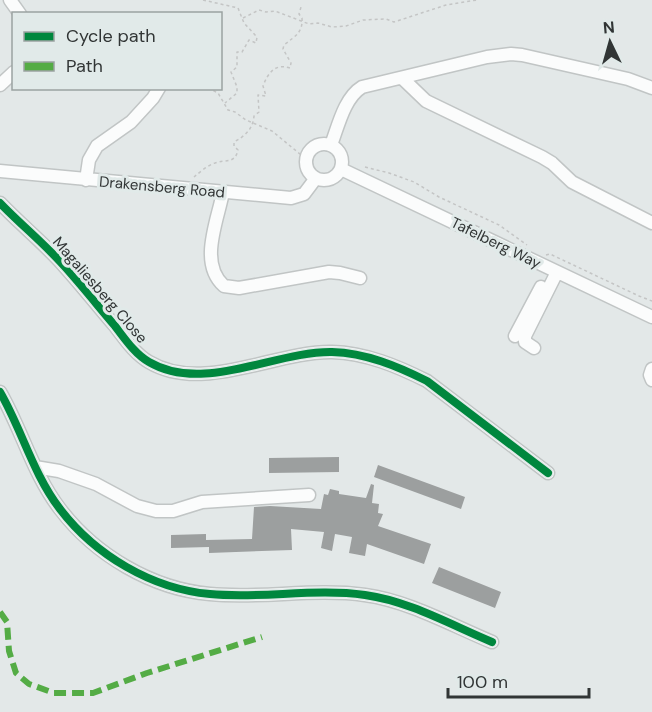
<svg xmlns="http://www.w3.org/2000/svg" width="652" height="712" viewBox="0 0 652 712" font-family="'DM Sans',sans-serif">
<rect width="100%" height="100%" fill="#e3e8e8"/>
<path fill="#9c9f9f" d="M339,457V472L269,473V458Z
M378,465L465,497L461,509L374,477Z
M371,484L374,485L372,503L379,504L378,513L383,514L378,526L431,544L424,564L367,544L365,556L349,553L352,537L335,534L332,551L321,548L324,532L291,529L292,550L209,553V547L171,548V535L206,534V540L252,539L254,507L270,506L321,509L324,494L328,495L330,489L339,491V494L366,498Z
M439,567L501,592L495,608L432,583Z"/>
<g fill="none" stroke-linecap="round" stroke-linejoin="round">
<g stroke="#c1c5c5" stroke-width="15">
<path id="minor" d="M10,0L20,14
M402,78L426,101L542,157L552,163L572,182L652,223
M0,85L14,72
M306 162a18 18 0 1 1 36 0a18 18 0 1 1-36 0Z
M331,145C338,127 344,98 362,87L487,57L511,54L522,55L628,79L652,88
M341,169L652,317
M0,171L291,198L304,194L316,178
M86,180L89,160L97,146L131,122L153,98L159,88
M223,192C218,220 198,263 224,286L239,288L329,272L340,273L360,278
M0,203C21,225 45,244 65,267C82,286 98,306 115,326C125,339 135,354 149,362C203,394 275,351 332,352C366,353 397,366 427,381L548,473
M515,336L541,287
M534,348L525,342V336L557,272
M652,369L650,375L652,380
M0,392C22,430 33,474 60,509C95,555 152,589 210,594C261,599 314,588 365,595C409,601 451,625 492,642
M35,467L59,471L96,484L137,506L156,511H173L202,502L309,495"/>
</g>
<path stroke="#c4c5c5" stroke-width="1.5" stroke-dasharray="3 3" stroke-linecap="butt" d="M203,0L238,8L244,23L257,37L256,43L249,40L242,52H237V67L231,72L237,87V93L225,103
M243,18L259,10L266,12L275,11L309,24L318,23L332,27L346,26L363,20L386,19L394,22L446,5L477,0
M208,88L218,93L228,110L235,112L246,120L272,131L306,159
M365,167L389,173L414,182L439,197L499,225L527,245
M194,177C200,172 208,165 215,163C226,159 235,164 238,150L234,146V142C245,136 253,129 254,116L259,112L258,95L266,96L263,86C268,73 275,63 290,68L291,63L283,49L284,45C295,36 303,33 302,18L299,14L301,7
M546,255L550,254L639,296L652,301"/>
<use href="#minor" stroke="#fbfcfc" stroke-width="12"/>
<path stroke="#54ac45" stroke-width="6" stroke-dasharray="12 6" stroke-linecap="butt" d="M0,612L7,622L9,651L16,673L29,684L54,693H93L147,673L262,637"/>
<g stroke="#e1eae9" stroke-width="11">
<path id="cycleway" d="M0,203C21,225 45,244 65,267C82,286 98,306 115,326C125,339 135,354 149,362C203,394 275,351 332,352C366,353 397,366 427,381L548,473
M0,392C22,430 33,474 60,509C95,555 152,589 210,594C261,599 314,588 365,595C409,601 451,625 492,642"/>
</g>
<use href="#cycleway" stroke="#00873e" stroke-width="8"/>
</g>
<g text-anchor="middle" stroke-width="6" stroke-linejoin="round" paint-order="stroke">
<g font-size="15" fill="#313535" stroke="#e1eae9">
<text transform="translate(162 187) rotate(5)" y="5">Drakensberg Road</text>
<text transform="translate(496 243) rotate(26)" y="5">Tafelberg Way</text>
<text transform="translate(100 290) rotate(49)" y="5">Magaliesberg Close</text>
</g>
</g>
<rect x="12" y="12" width="210" height="78" fill="#e1eae9" stroke="#9ba2a1" stroke-width="1.5"/>
<rect x="24" y="32" width="30" height="9" fill="#00873e" stroke="#9ba2a1" stroke-width="1.5"/>
<text x="66" y="42" font-size="18" fill="#313535">Cycle path</text>
<rect x="24" y="62" width="30" height="9" fill="#54ac45" stroke="#9ba2a1" stroke-width="1.5"/>
<text x="66" y="72" font-size="18" fill="#313535">Path</text>
<g transform="translate(610 42) rotate(355)" stroke="#e1eae9" stroke-width="4.5" paint-order="stroke">
<path d="M0-4.5L10 22L0 15L-10 22Z" fill="#313535"/>
<text y="-9" font-size="16" font-weight="bold" text-anchor="middle" fill="#313535">N</text>
</g>
<path d="M448 688v9h141v-9" fill="none" stroke="#313535" stroke-width="3"/>
<text x="457" y="688" font-size="18" fill="#313535" stroke="#e1eae9" stroke-width="4.5" paint-order="stroke">100 m</text>
</svg>
